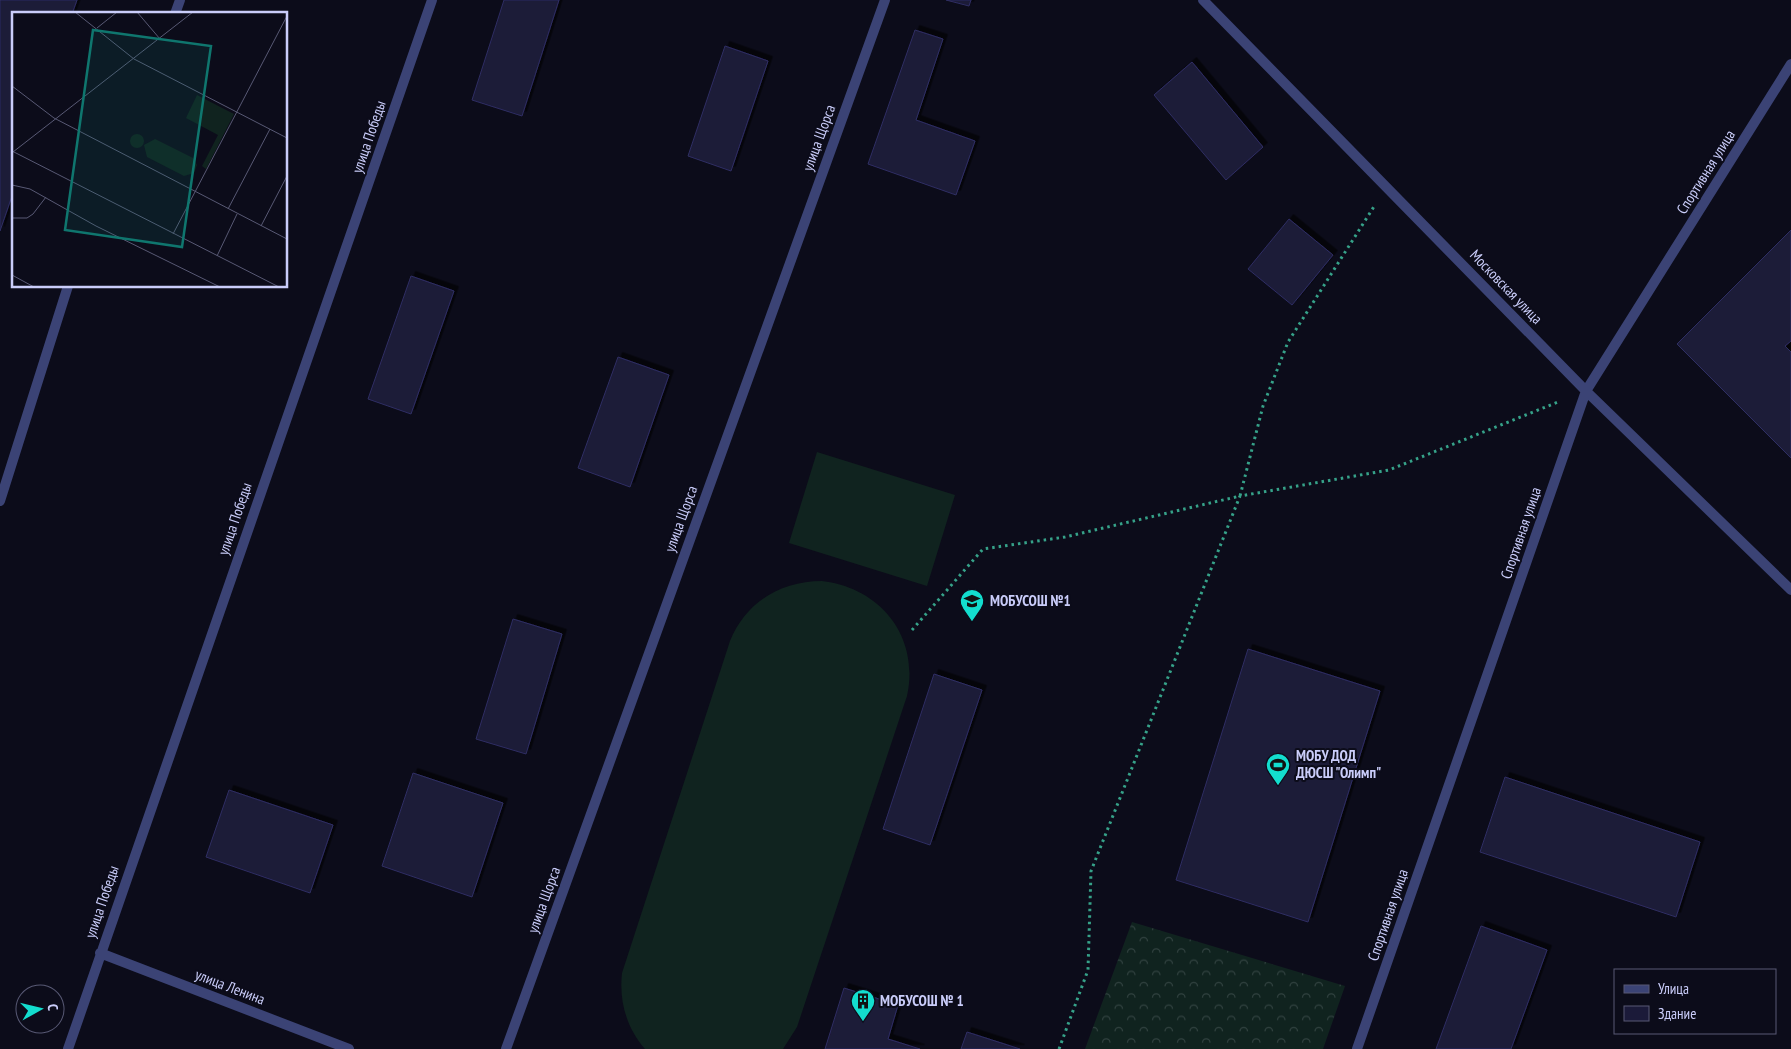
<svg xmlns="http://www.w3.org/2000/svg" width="1791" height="1049" viewBox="0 0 1791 1049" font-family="'PT Sans Narrow',sans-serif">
<defs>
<pattern id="forest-crowns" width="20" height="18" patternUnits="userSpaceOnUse" patternTransform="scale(1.25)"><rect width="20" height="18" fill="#10231f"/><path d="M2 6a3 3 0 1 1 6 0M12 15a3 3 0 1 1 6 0" fill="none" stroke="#314240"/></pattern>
<filter id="shadow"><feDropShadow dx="4.5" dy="-4.5" stdDeviation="0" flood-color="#0009"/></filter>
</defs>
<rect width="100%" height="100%" fill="#0c0c1a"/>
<path fill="url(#forest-crowns)" d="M1132,922L1345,986L1323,1049H1085Z"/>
<path fill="#10231f" d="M817,452L955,495L927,586L789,543Z
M822,581C881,588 920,637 907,696L797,1027L783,1049H645C626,1027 619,1001 622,973L730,641C746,602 781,581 822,581Z"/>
<path fill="#1b1a39" stroke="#2f2e63" filter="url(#shadow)" d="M0,0H77L72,14H14V190L0,231Z
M504,0H559L522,116L472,100Z
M946,0H971L969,6Z
M915,30L943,39L916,120L975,141L956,195L868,164Z
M725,46L768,61L731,171L688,156Z
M1192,62L1263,147L1226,180L1154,95Z
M1289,219L1333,255L1292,305L1248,269Z
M1791,230V341L1785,346L1791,352V458L1677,344Z
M411,276L454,291L411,414L368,399Z
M618,357L669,375L630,487L578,468Z
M513,619L562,634L526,754L476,739Z
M1248,649L1380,691L1308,922L1176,880Z
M934,674L982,690L930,845L883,829Z
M413,773L503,803L472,897L382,866Z
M1505,777L1700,842L1676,917L1480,852Z
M229,790L333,825L310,893L206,857Z
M1481,926L1547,950L1511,1049H1436Z
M844,988L898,1005L888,1039L920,1049H825Z
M967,1032L1020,1049H961Z"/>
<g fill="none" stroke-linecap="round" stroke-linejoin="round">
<path stroke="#36a289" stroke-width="3" stroke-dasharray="2.5 4" stroke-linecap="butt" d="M912,630L983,549L1065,537L1240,496L1263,406L1288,342L1375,205
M1059,1049L1088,970L1091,871L1240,496L1389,470L1558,402"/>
<path stroke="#3b4375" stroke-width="10" d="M175,14L180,0
M0,501L68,286"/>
<path stroke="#3b4375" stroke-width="10" d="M1203,0L1586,391L1791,590
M100,953L349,1049
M68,1049L432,0
M506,1049L885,0
M1357,1049L1586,391L1791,64"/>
</g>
<defs>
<g id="school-pin" transform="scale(1.25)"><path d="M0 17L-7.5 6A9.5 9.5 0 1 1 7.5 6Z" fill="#13ddce" stroke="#0c0c1a"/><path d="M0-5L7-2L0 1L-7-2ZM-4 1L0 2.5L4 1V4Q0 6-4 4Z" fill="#111"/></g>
<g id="stadium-pin" transform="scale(1.25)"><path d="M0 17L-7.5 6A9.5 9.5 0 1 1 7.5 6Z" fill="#13ddce" stroke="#0c0c1a"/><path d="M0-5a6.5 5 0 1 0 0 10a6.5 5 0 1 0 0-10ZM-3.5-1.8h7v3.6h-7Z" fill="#111"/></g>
<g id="building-pin" transform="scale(1.25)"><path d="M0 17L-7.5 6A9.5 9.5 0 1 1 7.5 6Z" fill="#13ddce" stroke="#0c0c1a"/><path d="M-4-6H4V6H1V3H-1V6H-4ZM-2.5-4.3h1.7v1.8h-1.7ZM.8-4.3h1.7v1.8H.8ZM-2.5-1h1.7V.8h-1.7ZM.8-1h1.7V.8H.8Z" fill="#111"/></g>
</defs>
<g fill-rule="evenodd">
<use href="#school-pin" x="972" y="601"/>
<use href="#stadium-pin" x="1278" y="765"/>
<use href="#building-pin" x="863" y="1001"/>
</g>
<g text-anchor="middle" stroke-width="4" stroke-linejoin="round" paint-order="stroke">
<g font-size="15" fill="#cacdfa" stroke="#0c0c1a">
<text transform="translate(369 137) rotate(-71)" y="5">улица Победы</text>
<text transform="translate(819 138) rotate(-70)" y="5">улица Щорса</text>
<text transform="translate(1706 172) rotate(-58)" y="5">Спортивная улица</text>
<text transform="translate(1506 287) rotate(46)" y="5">Московская улица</text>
<text transform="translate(235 519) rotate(-71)" y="5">улица Победы</text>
<text transform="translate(681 519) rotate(-70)" y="5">улица Щорса</text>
<text transform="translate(1521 533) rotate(-71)" y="5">Спортивная улица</text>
<text transform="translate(544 900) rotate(-70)" y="5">улица Щорса</text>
<text transform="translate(102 902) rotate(-71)" y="5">улица Победы</text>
<text transform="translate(1388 915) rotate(-71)" y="5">Спортивная улица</text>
<text transform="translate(230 987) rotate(21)" y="5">улица Ленина</text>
</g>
<g font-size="15" font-weight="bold" fill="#cacdfa" stroke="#0c0c1a" text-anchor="start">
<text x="990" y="606">МОБУСОШ №1</text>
<text x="1296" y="761">МОБУ ДОД<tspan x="1296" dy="17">ДЮСШ "Олимп"</tspan></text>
<text x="880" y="1006">МОБУСОШ № 1</text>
</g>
</g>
<g transform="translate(12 12)">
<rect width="275" height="275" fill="#0c0c1a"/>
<path d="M185,83L222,102L194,157L190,154L206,123L174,106Z" fill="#10231f"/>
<path d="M118 129a7 7 0 1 1 14 0a7 7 0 1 1-14 0ZM143,127L181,146L185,153L182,161L172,164L135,145L132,133Z" fill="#10231f"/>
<path fill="none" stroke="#585974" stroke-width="1" d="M63,0L122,47L275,126M125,0L148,27M85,16L105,0M0,74L42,106L275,227M0,139L267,275M1,140L181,0M0,173L18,177L84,214L208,275M216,197L258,117M0,206H15L21,202L34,185M249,214L275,164M161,222L275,4M205,244L225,202M0,263L22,275"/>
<path fill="#0f766e" fill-opacity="0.15" stroke="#0f766e" stroke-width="2.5" d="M81,18L199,34L170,235L53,218Z"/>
<rect width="275" height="275" fill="none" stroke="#cacdfa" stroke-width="2.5"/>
</g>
<rect x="1614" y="969" width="162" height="65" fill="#0c0c1a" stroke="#585974"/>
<rect x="1624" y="985" width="25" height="8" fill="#3b4375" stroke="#585974"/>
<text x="1658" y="994" font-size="15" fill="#cacdfa">Улица</text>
<rect x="1624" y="1006" width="25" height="15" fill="#1b1a39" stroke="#585974"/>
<text x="1658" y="1019" font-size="15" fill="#cacdfa">Здание</text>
<g transform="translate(40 1009) rotate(82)"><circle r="24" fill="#0c0c1a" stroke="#585974"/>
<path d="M0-4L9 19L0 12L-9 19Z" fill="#13ddce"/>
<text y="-8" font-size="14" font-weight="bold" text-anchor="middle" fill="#cacdfa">С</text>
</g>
</svg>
